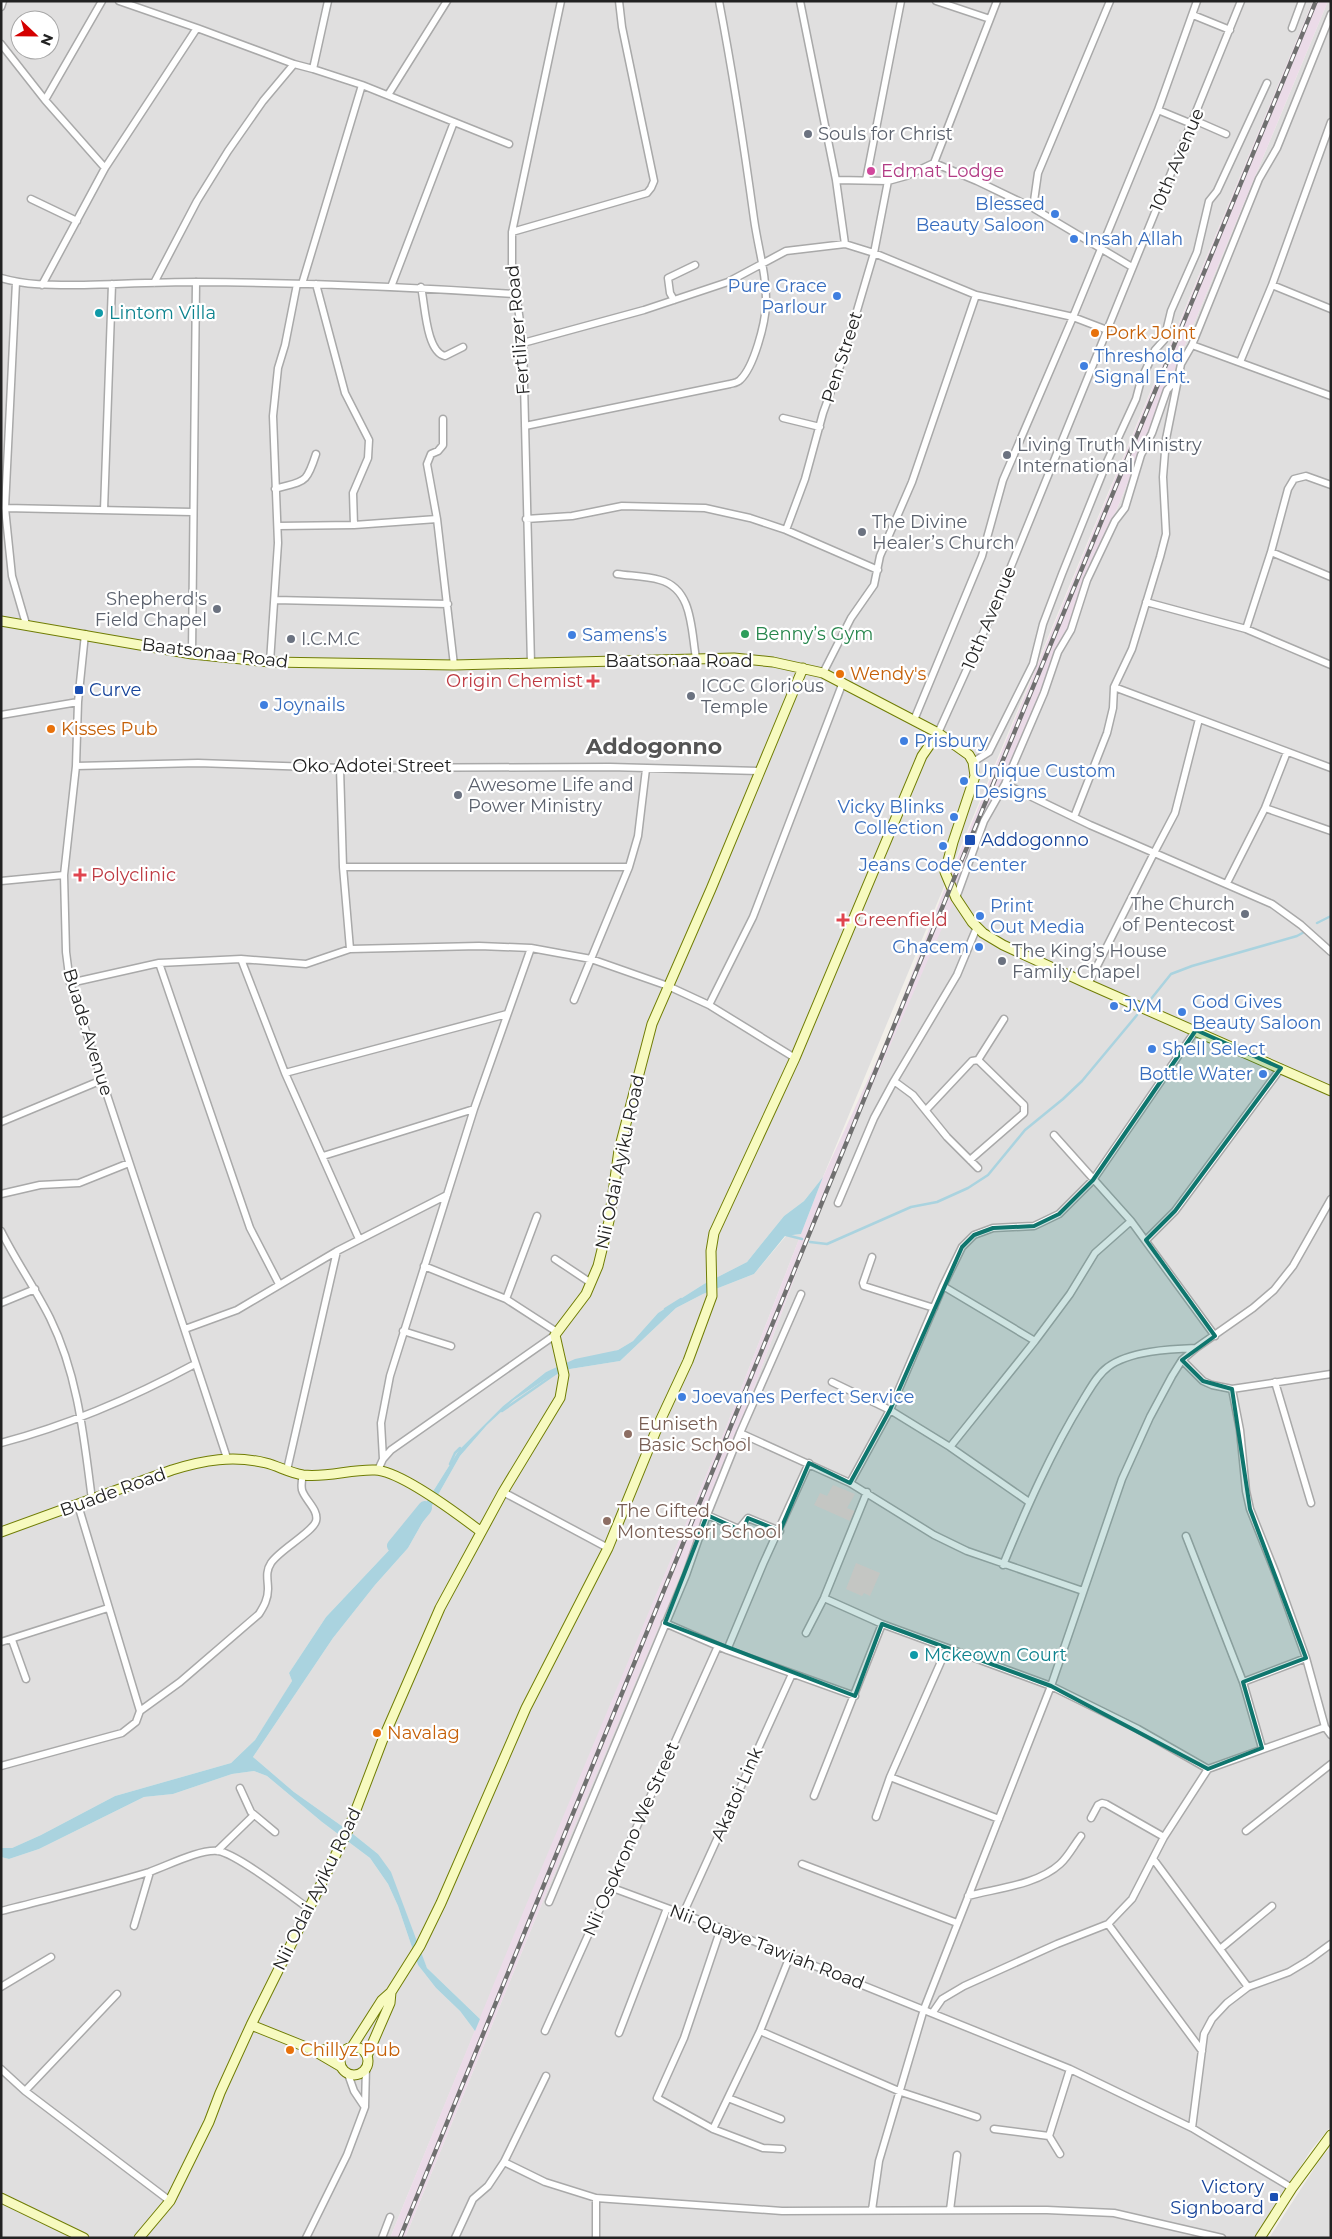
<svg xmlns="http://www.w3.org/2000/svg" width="1332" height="2239" viewBox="0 0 1332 2239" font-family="Montserrat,sans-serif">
<rect width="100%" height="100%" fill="#f2efe9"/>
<path fill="#e0dfdf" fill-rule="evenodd" d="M1,1H1313L823,1177L804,1201L784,1216L747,1262L704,1284L658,1313L633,1341L618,1350L546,1372L503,1406L459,1450L410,1528L326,1617L289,1673L292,1681L283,1696L255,1740L231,1763L115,1796L41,1835L12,1848H1ZM20,20H50V50H20Z
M1328,1H1331V2126L1311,2150L1256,2238H405L535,1920L735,1440L829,1184L1007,774Z
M801,1234L725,1430L480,2019L427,1968L378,1854L353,1834L294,1792L253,1757L333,1638L375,1585L408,1548L460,1456L487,1425L514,1400L546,1379L570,1369L620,1361L676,1308L703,1294L754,1274L786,1236Z
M254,1771L267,1776L322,1822L370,1858L388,1884L398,1906L418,1965L436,1988L460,2011L475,2031L390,2238H1V1857L9,1859L39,1849L144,1797L173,1794L232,1774Z
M1331,2147V2238H1269L1321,2158Z"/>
<path fill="#f2dad9" d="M833,1485L855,1494L847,1508L855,1511L850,1521L814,1505L820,1493L827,1496Z
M856,1563L880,1573L870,1596L864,1593L862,1596L846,1589Z"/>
<path fill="#ebdbe8" d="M1313,1H1328L954,901L829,1184L735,1440L660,1624L535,1920L405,2238H390L524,1910L725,1430L823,1177L888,1036L944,890Z"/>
<path fill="#aad3df" d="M823,1177L801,1234L785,1236L754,1274L703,1294L676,1308L620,1361L570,1369L546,1379L514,1400L487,1425L460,1456L408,1548L375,1585L333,1638L253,1757L294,1792L353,1834L378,1854L391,1872L427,1968L480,2019L475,2031L460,2011L436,1988L418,1965L398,1906L388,1884L370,1858L322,1822L267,1776L254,1771L232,1774L173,1794L144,1797L39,1849L9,1859L1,1857V1848H12L41,1835L115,1796L231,1763L255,1740L292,1681L289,1673L326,1617L410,1528L459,1450L503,1406L546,1372L575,1359L618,1350L633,1341L658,1313L704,1284L747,1262L784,1216L804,1201Z"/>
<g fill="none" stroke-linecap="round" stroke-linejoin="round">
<path stroke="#aad3df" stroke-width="2.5" d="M1317,923L1331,916
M1151,999L1171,974L1192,966L1297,936L1306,931
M786,1235L802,1239
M810,1242L827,1244L911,1207L937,1202L968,1188L988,1175L1025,1130L1063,1099L1082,1081L1137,1015
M665,1309L681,1299
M502,1411L555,1374
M450,1464L455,1453L460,1448"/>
<path stroke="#aad3df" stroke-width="14" d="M394,1546L425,1508"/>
<g stroke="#a9a9a9" stroke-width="9">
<path id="street" d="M119,1L197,28
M328,1L313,69L362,85L509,144
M800,1L836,180L845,244
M936,1L990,19
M1110,1L1038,173L1033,208L1132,267
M1,7L3,1
M1193,15L1230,30
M1292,28L1302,1
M1,44L45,100L105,168
M388,95L447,1
M45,100L102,1
M1158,110L1192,124
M1194,120L1226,134
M934,163L977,181L1033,208
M836,180L888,181L906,176L934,163L997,1
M866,180L901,1
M31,199L77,221
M512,232L647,193L651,188L654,181L622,27L619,1
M1,278C29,286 56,285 84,285C122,284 160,282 197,282C304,283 410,287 515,294
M16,282L5,508L12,576L26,624
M154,283L197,201L228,151L263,101L294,64L313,69
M302,284L362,85
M316,284L345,393L369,440L368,458L353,493L354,525
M42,285L105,168L197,28L294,64
M1272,285L1331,309
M391,287L454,122
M421,287C425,304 426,352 445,356L463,347
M674,300L670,293L668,278L695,265
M523,343L644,310L728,282L786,251L845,244L874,253L976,295L1073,317L1107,330
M1192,345L1331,396
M1240,362L1272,285L1331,122
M783,418L820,427
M443,419V445L438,451L431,454L427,464L437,519L454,665
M525,426L730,384C734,383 737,383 740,380C754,367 765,324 766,305C767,276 758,248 754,219C744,146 733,74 719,1
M275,489C305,480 306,485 316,454
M5,508L192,512
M104,510L112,284
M526,519L572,516L622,506L705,508L750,518L786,530L878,570
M278,526L354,525L437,519
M786,530L805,479L823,413L843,358L874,253L888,181
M1271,552L1331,577
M617,574C631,576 646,576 660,580C693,589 691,630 696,658
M275,600L448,604
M1146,602L1246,629L1331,665
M1246,629L1271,552L1288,489L1294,479L1306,476L1331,485
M85,634L78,702L76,766L64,875L66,952L70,983L227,1458
M192,654L196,282
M270,662L278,543L273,416L278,368L285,345L297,284
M531,664L523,343L512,264V232L561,1
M823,673L851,618L874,585L880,556L912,482L976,295
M1114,687L1331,768
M1,715L78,702
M914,720L982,556L1003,480L1073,317L1158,110L1197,1
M938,733L990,618L1241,1
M973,762L989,752L1033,664L1043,624L1062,574L1107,462L1136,399L1141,380L1155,350L1164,340L1171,311L1197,252L1209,201L1217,191L1267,83
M76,766L198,763L340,768L610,767L759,771
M340,768L343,867L350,949
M1005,784L1090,825L1272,904L1301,925L1331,952
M1265,808L1331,831
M1074,817L1107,733L1113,708L1114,687L1132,649L1160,557L1166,534L1163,477L1166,439L1181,364L1192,345L1259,179L1277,148L1331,14
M343,867H629
M1,881L64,875
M1227,883L1265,808L1287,752
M956,898L984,821L1005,784L1044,693L1058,652L1071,630L1087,580L1115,521L1125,508L1141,455L1152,433L1167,390L1176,380
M977,927L957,975L894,1081L913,1095L947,1137L978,1168
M241,959L285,1073L359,1239
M159,963L250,1228L279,1284
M70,983L159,963L241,959L306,964L350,949L479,946L531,948L591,959L668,986L709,1005L795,1058
M1088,984L1154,853L1175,813L1199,719
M574,1000L629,867L638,836L646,769
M709,1005L753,917L843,682
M978,1060L1004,1019
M285,1073L507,1014
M926,1110L972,1061L978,1060L1024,1105V1113L970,1160
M1,1122L102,1080
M1054,1135L1131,1221L1215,1336
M323,1156L474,1109
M1,1194L40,1185L79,1183L129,1163
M838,1203L874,1118L894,1081
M1,1231C16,1261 35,1288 50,1318C78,1375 84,1438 92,1500
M1146,1240L1175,1211L1281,1068
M872,1257L863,1283L864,1286L934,1308
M555,1259L591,1283
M424,1266L506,1299L557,1332
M943,1286L1035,1341
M506,1299L537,1216
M1,1303L35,1289
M185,1329L237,1310L337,1251L447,1195
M403,1331L451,1346
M1182,1360L1203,1381L1212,1385L1232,1389L1331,1374
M832,1382L890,1410L950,1447L1029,1502
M1275,1382L1311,1503
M1232,1389L1240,1430L1246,1491L1250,1509L1276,1574L1306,1658L1325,1727L1331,1735
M740,1433L850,1483L934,1535L967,1551L1083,1591
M1,1443C69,1425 134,1397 195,1364
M950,1447L1035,1341L1070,1294L1095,1253L1131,1221
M383,1459L381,1423L390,1376L474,1109L531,948
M287,1470L337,1251
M378,1470L383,1459L391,1450L555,1335
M850,1483L890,1410L943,1286L962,1247L974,1235L993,1228L1034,1226L1059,1214L1093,1180L1196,1030
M503,1492L608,1548
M78,1505L140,1711
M707,1515L739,1529L748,1518L780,1531
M1186,1536L1243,1682L1262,1748
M1003,1565C1026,1509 1051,1452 1083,1400C1090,1389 1097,1375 1108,1367C1129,1351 1170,1349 1196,1348
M824,1598L882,1624L1051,1686L1138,1729L1208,1769
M665,1623L727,1650L855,1696
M806,1633L824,1598L867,1492
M12,1640L26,1679
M1,1642L108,1608
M727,1650L763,1564L809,1463
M1243,1682L1306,1658
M1,1766L122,1733L136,1722L140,1711L180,1682L259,1614C264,1606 268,1599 268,1589C268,1580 265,1572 271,1563C279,1550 313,1532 316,1521C319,1510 305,1500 302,1490C301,1485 302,1479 303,1475
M890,1777L999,1819
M240,1788L251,1812L275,1832
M814,1796L882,1624
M876,1817L890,1777L947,1648
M1091,1818L1098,1805L1102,1803L1106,1804L1164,1837
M1246,1831L1331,1764
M217,1851L254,1815
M1154,1860L1248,1987
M802,1864L957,1923
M610,1887L721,1928L1070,2069L1192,2128L1292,2188
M968,1896C998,1888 1037,1885 1060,1864C1068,1857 1074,1845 1081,1836
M549,1902L686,1575L707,1515L740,1433L801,1294
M1,1911C51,1898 100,1887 149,1872C167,1866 199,1849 218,1851C236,1853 291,1896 308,1908
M683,1914L792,1674
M1108,1924L1202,2051
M134,1926L150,1872
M721,1928L684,2038L657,2098L713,2129L763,2148L782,2149
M1220,1949L1272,1906
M1,1987L51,1957
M933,2012L942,1999L964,1986L1057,1944L1108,1924L1132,1899L1164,1837L1208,1769L1325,1727
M545,2031L718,1646
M760,2031L901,2092L977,2117
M619,2033L667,1908
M1,2069L25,2091L170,2201
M348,2074L354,2091L364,2106
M25,2091L117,1994
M728,2098L781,2119
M1192,2128L1204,2034L1212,2019L1227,2003L1248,1987L1289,1972L1309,1960L1331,1944
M713,2129L760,2031L790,1956
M994,2129L1049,2136
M1060,2154L1049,2136L1070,2069
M504,2162L545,2182L596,2198L782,2211L1047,2210L1114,2213L1222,2238
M872,2210L879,2161L924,2009L1051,1686L1122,1479L1150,1417L1172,1376L1182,1360L1196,1348L1253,1308L1274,1290L1293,1266L1331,1199
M950,2210L957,2155
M306,2238L347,2155L365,2107L366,2067
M382,2238L390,2217
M455,2238L473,2199L488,2186L504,2162L546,2076
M596,2238V2198"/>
</g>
<g stroke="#707d05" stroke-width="11">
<path id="secondary" d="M1,621L192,654L270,662L454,665L734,658L773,662L823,673L938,733L969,755L973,762L975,776L953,842L945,872L956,898L972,922L983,933L1003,945L1088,984L1331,1091
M1,1532L172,1470C204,1460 233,1455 266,1463C278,1466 290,1473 303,1475C327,1478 351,1469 375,1470C400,1471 459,1515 480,1531
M251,2025L311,2049L340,2066
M340 2061a14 14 0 1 1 28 0a14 14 0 1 1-28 0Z
M352,2047L382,2000L391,1992L420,1946L441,1903L526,1708L608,1548L660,1421L688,1361L712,1296L711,1251L714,1233L795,1058L922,756L938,733
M311,2049L344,2051
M367,2056L390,2003L391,1992
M1,2198L84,2238
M139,2238L170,2201L209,2122L220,2093L251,2025L349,1828L383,1739L440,1608L503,1492L560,1398L564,1375L555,1335L586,1294L598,1266L609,1221L619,1150L652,1024L711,889L803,668
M1260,2238L1292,2188L1331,2135"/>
</g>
<use href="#street" stroke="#fff" stroke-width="6"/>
<use href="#secondary" stroke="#f7fabf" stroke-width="9"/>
<g stroke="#707070" stroke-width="4.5">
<path id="rail" d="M400,2238L951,886L1316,1"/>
</g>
<use href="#rail" stroke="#fff" stroke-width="2.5" stroke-dasharray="8" stroke-linecap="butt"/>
</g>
<path fill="#0f766e" fill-opacity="0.2" stroke="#0f766e" stroke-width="4" stroke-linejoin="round" d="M1196,1030L1281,1068L1175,1211L1146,1240L1215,1336L1182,1360L1203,1381L1232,1389L1250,1509L1306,1658L1243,1682L1262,1748L1208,1769L1051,1686L882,1624L855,1696L665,1623L707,1515L742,1531L748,1518L780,1531L809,1463L850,1483L890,1410L962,1247L974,1235L993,1228L1034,1226L1059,1214L1093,1180Z"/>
<g fill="#6b7280" stroke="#fff" stroke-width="2">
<circle cx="808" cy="134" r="5"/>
<circle cx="1007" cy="455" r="5"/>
<circle cx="862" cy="532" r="5"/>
<circle cx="217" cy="609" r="5"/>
<circle cx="291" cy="639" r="5"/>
<circle cx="691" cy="696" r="5"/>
<circle cx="458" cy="795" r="5"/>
<circle cx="1245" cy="914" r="5"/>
<circle cx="1002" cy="961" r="5"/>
</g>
<circle fill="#d1479c" stroke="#fff" stroke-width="2" cx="871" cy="171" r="5"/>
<g fill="#3f7fe0" stroke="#fff" stroke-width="2">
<circle cx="1055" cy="214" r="5"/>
<circle cx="1074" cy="239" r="5"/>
<circle cx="837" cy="296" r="5"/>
<circle cx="1084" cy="366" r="5"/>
<circle cx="572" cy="635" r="5"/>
<circle cx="264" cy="705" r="5"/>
<circle cx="904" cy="741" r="5"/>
<circle cx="964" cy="781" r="5"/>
<circle cx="954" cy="817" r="5"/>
<circle cx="943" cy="846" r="5"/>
<circle cx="980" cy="916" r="5"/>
<circle cx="979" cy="947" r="5"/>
<circle cx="1114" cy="1006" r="5"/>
<circle cx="1182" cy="1012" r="5"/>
<circle cx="1152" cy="1049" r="5"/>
<circle cx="1263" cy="1074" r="5"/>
<circle cx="682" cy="1397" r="5"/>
</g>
<g fill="#0f9aa8" stroke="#fff" stroke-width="2">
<circle cx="99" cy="313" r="5"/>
<circle cx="914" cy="1655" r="5"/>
</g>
<g fill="#e8710a" stroke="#fff" stroke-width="2">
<circle cx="1095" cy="333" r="5"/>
<circle cx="840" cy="674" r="5"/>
<circle cx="51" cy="729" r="5"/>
<circle cx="377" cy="1733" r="5"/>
<circle cx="290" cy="2050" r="5"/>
</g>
<circle fill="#2e9e5b" stroke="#fff" stroke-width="2" cx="745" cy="634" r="5"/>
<g fill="#e0444e" stroke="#fff" stroke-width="2">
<path d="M590.5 673.5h5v5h5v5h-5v5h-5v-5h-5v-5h5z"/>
<path d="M77.5 867.5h5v5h5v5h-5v5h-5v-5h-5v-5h5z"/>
<path d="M840.5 912.5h5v5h5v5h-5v5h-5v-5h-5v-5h5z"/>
</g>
<g fill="#1a4fb4" stroke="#fff" stroke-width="2">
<rect x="74" y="685" width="10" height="10" rx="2.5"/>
<rect x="964" y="834" width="12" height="12" rx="2.5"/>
<rect x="1269" y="2192" width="10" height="10" rx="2.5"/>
</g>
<g fill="#8d6e63" stroke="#fff" stroke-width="2">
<circle cx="628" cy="1434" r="5"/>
<circle cx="607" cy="1521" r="5"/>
</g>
<g text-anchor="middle" stroke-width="4.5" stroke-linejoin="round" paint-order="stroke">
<g font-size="18" fill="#5b616d" stroke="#fff" text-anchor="start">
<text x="818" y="140">Souls for Christ</text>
<text x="1017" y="451">Living Truth Ministry<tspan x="1017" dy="21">International</tspan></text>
<text x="872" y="528">The Divine<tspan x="872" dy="21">Healer’s Church</tspan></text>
<text x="207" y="605" text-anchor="end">Shepherd's<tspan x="207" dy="21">Field Chapel</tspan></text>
<text x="301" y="645">I.C.M.C</text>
<text x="701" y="692">ICGC Glorious<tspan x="701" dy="21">Temple</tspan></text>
<text x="468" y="791">Awesome Life and<tspan x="468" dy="21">Power Ministry</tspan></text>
<text x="1235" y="910" text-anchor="end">The Church<tspan x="1235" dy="21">of Pentecost</tspan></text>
<text x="1012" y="957">The King’s House<tspan x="1012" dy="21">Family Chapel</tspan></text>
</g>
<g font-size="18" fill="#222" stroke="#fff">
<text transform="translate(1177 160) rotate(-67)" y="6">10th Avenue</text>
<text transform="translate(518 330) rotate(-95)" y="6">Fertilizer Road</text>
<text transform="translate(842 357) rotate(-72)" y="6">Pen Street</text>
<text transform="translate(989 618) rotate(-67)" y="6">10th Avenue</text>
<text transform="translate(215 653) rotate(7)" y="6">Baatsonaa Road</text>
<text x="679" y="667">Baatsonaa Road</text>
<text x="372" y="772">Oko Adotei Street</text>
<text transform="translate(88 1032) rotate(73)" y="6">Buade Avenue</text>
<text transform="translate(620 1162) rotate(-78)" y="6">Nii Odai Ayiku Road</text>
<text transform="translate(113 1492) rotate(-20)" y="6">Buade Road</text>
<text transform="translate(737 1794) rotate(-66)" y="6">Akatoi Link</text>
<text transform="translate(631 1839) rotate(-66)" y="6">Nii Osokrono We Street</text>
<text transform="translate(317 1889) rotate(-64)" y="6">Nii Odai Ayiku Road</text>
<text transform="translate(767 1947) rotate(21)" y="6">Nii Quaye Tawiah Road</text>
</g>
<g font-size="18" fill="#b23c85" stroke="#fff" text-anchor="start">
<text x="881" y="177">Edmat Lodge</text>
</g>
<g font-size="18" fill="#366cbe" stroke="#fff" text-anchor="start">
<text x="1045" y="210" text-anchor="end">Blessed<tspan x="1045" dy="21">Beauty Saloon</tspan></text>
<text x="1084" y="245">Insah Allah</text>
<text x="827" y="292" text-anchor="end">Pure Grace<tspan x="827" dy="21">Parlour</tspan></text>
<text x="1094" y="362">Threshold<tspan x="1094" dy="21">Signal Ent.</tspan></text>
<text x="582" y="641">Samens’s</text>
<text x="274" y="711">Joynails</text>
<text x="914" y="747">Prisbury</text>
<text x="974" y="777">Unique Custom<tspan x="974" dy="21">Designs</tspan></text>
<text x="944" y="813" text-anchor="end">Vicky Blinks<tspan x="944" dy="21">Collection</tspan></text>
<text x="943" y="871" text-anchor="middle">Jeans Code Center</text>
<text x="990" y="912">Print<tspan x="990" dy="21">Out Media</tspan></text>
<text x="969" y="953" text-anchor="end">Ghacem</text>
<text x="1192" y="1008">God Gives<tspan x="1192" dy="21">Beauty Saloon</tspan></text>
<text x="1124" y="1012">JVM</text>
<text x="1162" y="1055">Shell Select</text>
<text x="1253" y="1080" text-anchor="end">Bottle Water</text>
<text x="692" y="1403">Joevanes Perfect Service</text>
</g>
<g font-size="18" fill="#0d838f" stroke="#fff" text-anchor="start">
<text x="109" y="319">Lintom Villa</text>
<text x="924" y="1661">Mckeown Court</text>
</g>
<g font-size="18" fill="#c56008" stroke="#fff" text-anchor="start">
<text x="1105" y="339">Pork Joint</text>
<text x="850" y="680">Wendy's</text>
<text x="61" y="735">Kisses Pub</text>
<text x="387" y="1739">Navalag</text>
<text x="300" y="2056">Chillyz Pub</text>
</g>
<g font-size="18" fill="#27864d" stroke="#fff" text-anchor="start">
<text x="755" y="640">Benny’s Gym</text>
</g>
<g font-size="18" fill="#be3a42" stroke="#fff" text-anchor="start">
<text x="583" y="687" text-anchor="end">Origin Chemist</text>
<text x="91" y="881">Polyclinic</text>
<text x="854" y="926">Greenfield</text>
</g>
<g font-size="18" fill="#164399" stroke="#fff" text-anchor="start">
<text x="89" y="696">Curve</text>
<text x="981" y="846">Addogonno</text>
<text x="1264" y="2193" text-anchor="end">Victory<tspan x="1264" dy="21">Signboard</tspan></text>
</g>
<g font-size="18" fill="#785e54" stroke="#fff" text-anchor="start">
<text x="638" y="1430">Euniseth<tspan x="638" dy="21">Basic School</tspan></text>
<text x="617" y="1517">The Gifted<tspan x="617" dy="21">Montessori School</tspan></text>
</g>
<g font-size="22" font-weight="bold" fill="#555" stroke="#fff">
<text x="654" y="754">Addogonno</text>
</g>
</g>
<rect width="1332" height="2239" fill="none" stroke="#222222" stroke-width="5"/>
<g transform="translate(35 35) rotate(112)"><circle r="24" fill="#ffffff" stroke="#a7a7a7"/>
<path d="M0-4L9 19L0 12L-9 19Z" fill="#d40000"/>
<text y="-8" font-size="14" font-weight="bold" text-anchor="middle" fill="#222222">N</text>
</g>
</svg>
